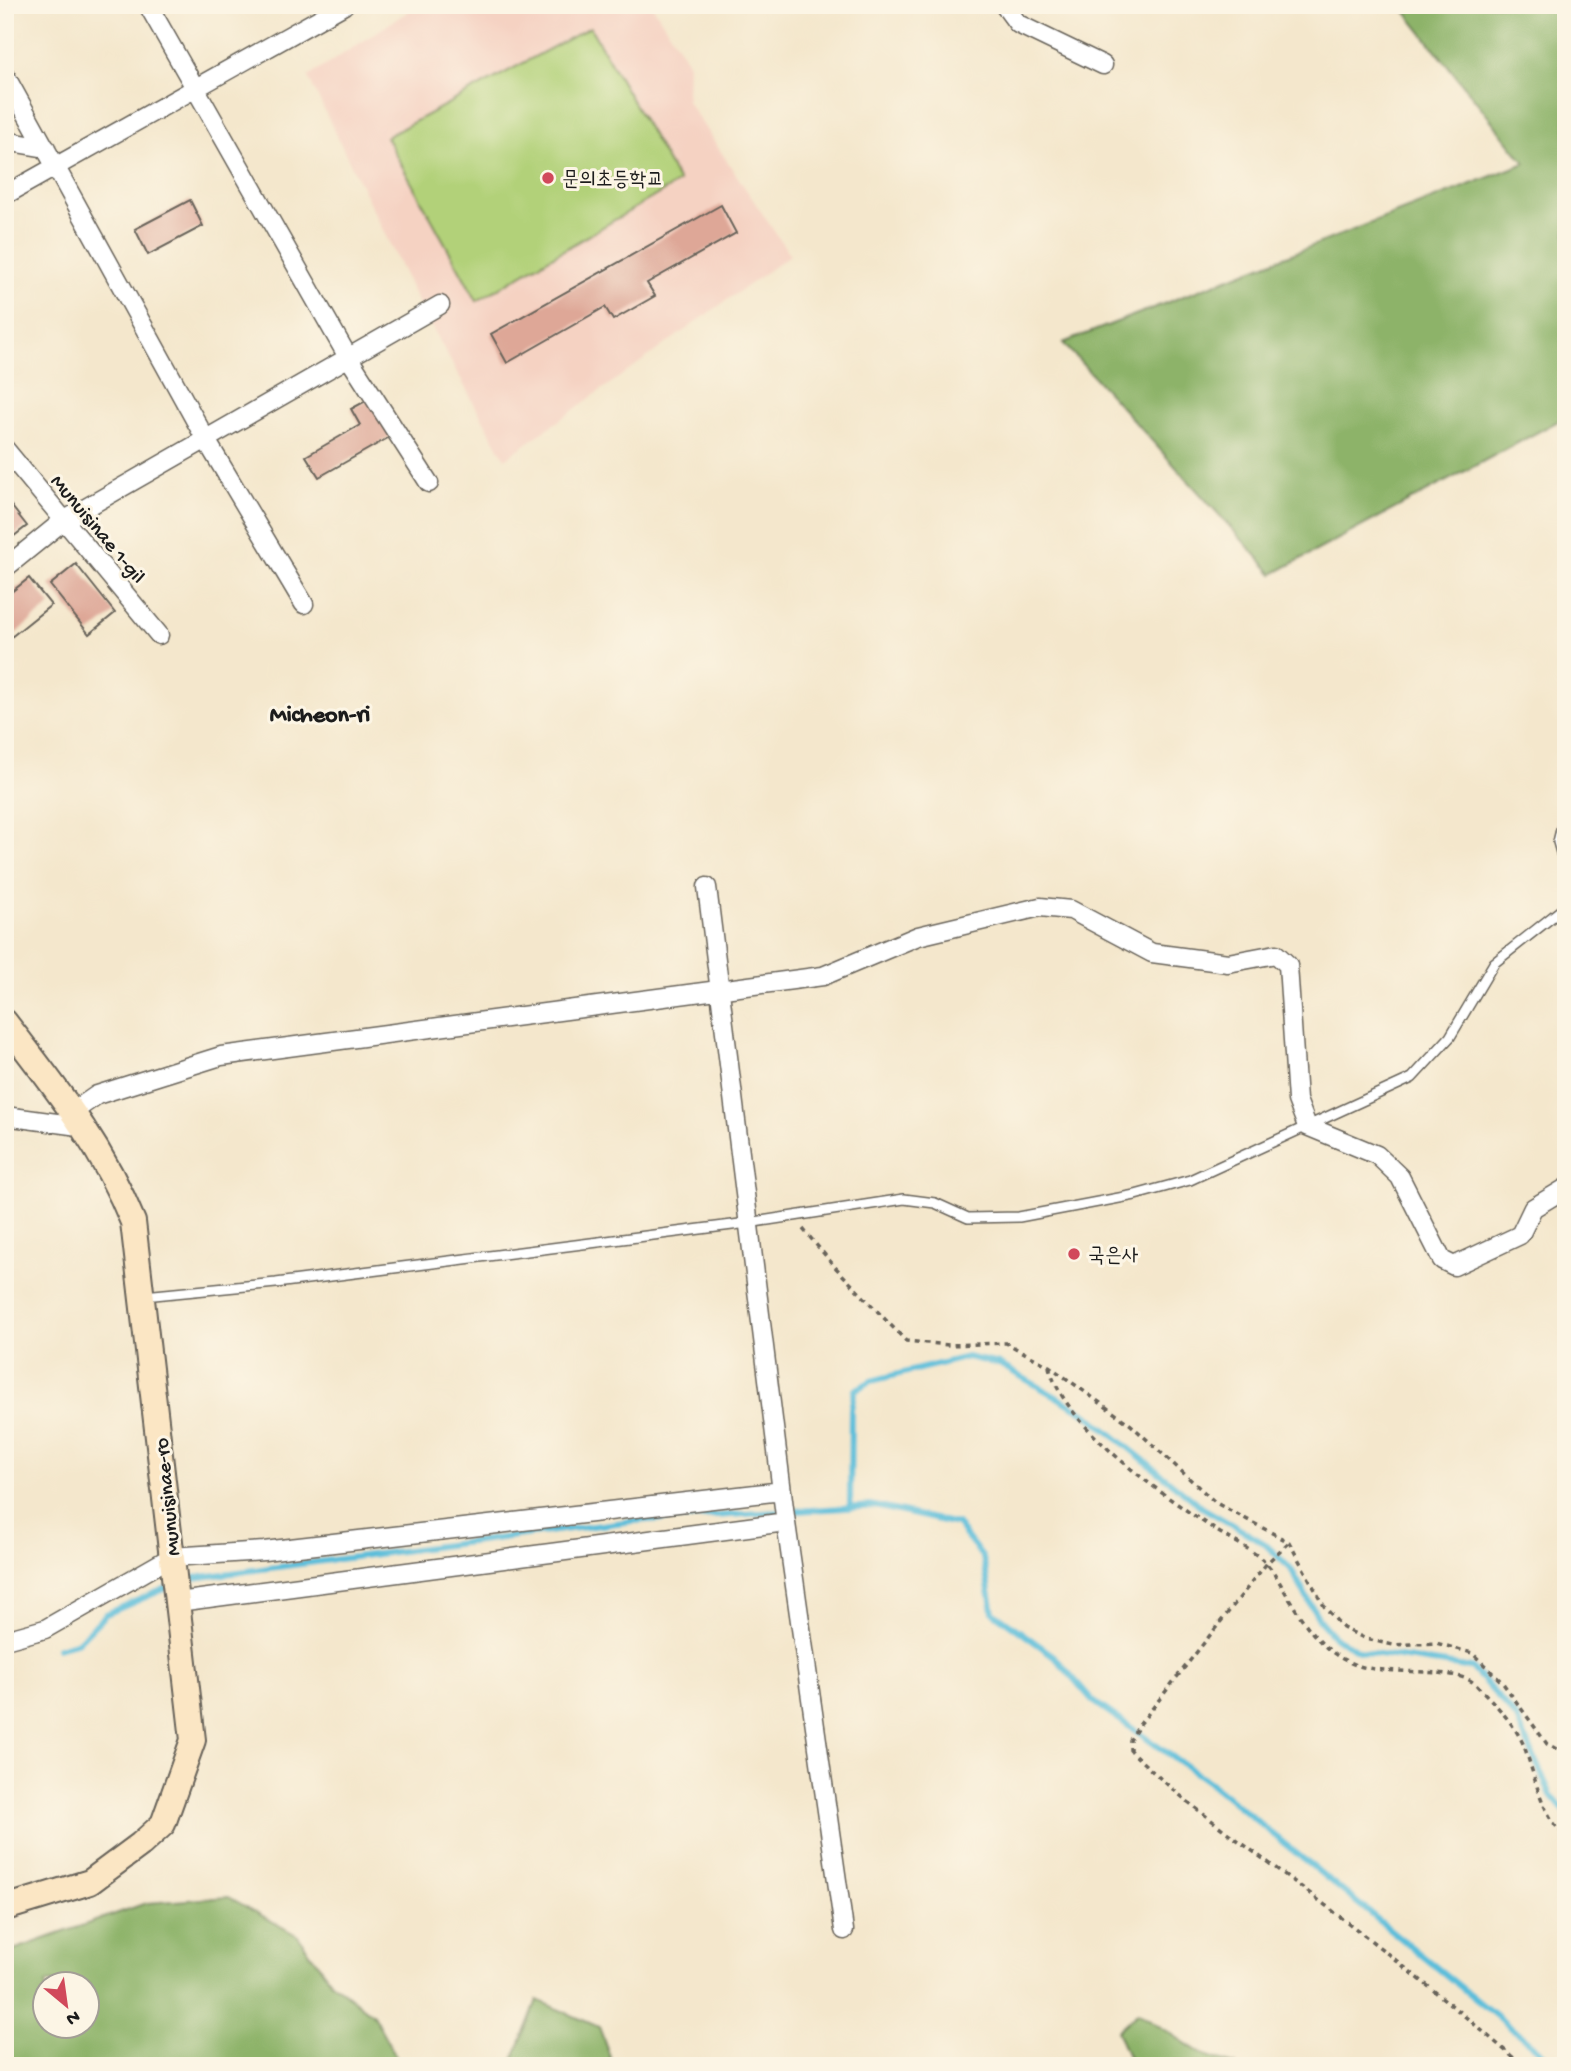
<svg xmlns="http://www.w3.org/2000/svg" width="1571" height="2071" viewBox="0 0 1571 2071" font-family="'Gochi Hand','Poor Story',sans-serif">
<rect width="100%" height="100%" fill="#fcf5e5"/>
<filter id="ink" filterUnits="userSpaceOnUse"><feTurbulence type="fractalNoise" baseFrequency=".0143" numOctaves="2"/><feDisplacementMap in="SourceGraphic" scale="14" xChannelSelector="R" yChannelSelector="G"/><feConvolveMatrix kernelMatrix="1 2 1 2 8 2 1 2 1" color-interpolation-filters="sRGB"/></filter>
<filter id="wash" filterUnits="userSpaceOnUse"><feTurbulence type="fractalNoise" baseFrequency=".00686" numOctaves="4" result="noise"/><feDisplacementMap in="SourceGraphic" scale="28" xChannelSelector="R" yChannelSelector="G"/><feGaussianBlur stdDeviation="1.57" result="paint"/><feColorMatrix in="noise" values="0 0 0 0 0 0 0 0 0 0 0 0 0 0 0 0 0 1.4 0 .05"/><feComposite in="paint" operator="in"/></filter>
<g filter="url(#wash)">
<rect width="100%" height="100%" fill="#f4e7cc"/>
<path fill="#f5d2c2" d="M418,5H652L688,62L687,101L790,255L505,459L420,306L308,77Z"/>
<path fill="#b2d179" stroke="#67764a" stroke-width="2" d="M590,27L679,182L477,301L386,137Z"/>
<path fill="#8db369" stroke="#546842" stroke-width="2" fill-rule="evenodd" d="M1400,5H1566V417L1273,574L1063,343L1525,163Z
M229,1897L298,1936L331,1982L373,2015L401,2066H5V1953L146,1903ZM46,1983H88V2025H46Z
M537,2000L599,2027L611,2059L603,2066H511Z
M1138,2012L1202,2054L1237,2066H1132L1117,2031Z"/>
<g fill="none" stroke-linecap="round" stroke-linejoin="round">
<path stroke="#5bbeda" stroke-width="6" d="M850,1508L851,1409L855,1390L871,1381L967,1357L999,1364L1088,1415L1203,1508L1264,1543L1291,1569L1320,1621L1335,1638L1359,1651L1472,1668L1516,1717L1551,1795L1566,1813
M179,1583L193,1578L632,1521L875,1506L957,1524L983,1558L993,1612L1054,1656L1093,1701L1210,1783L1553,2062L1561,2066
M58,1648L78,1642L106,1614L169,1587"/>
</g>
<g id="blocks">
<path fill="#dea797" d="M190,200L203,226L148,255L135,229Z
M721,205L736,233L647,283L655,296L613,320L605,307L507,363L491,334Z
M373,397L395,434L319,477L306,456L360,425L351,409Z
M9,503L27,526L5,543V505Z
M76,564L115,613L89,634L50,585Z
M29,578L51,605L5,642V597Z"/>
</g>
</g>
<g filter="url(#ink)">
<use href="#blocks" fill-opacity="0" stroke="#68635a" stroke-width="2"/>
<g fill="none" stroke-linecap="round" stroke-linejoin="round">
<g stroke="#68635a" stroke-width="12">
<path id="lane" d="M1566,809L1558,842L1566,870
M144,1296L276,1283L748,1223L904,1199L935,1203L968,1218L1019,1217L1135,1195L1190,1180L1412,1078L1450,1037L1494,963L1566,906"/>
</g>
<g stroke="#68635a" stroke-width="21">
<path id="street" d="M148,5L348,357L429,483
M1004,5L1018,24L1103,65
M5,75L205,438L304,604
M5,141L46,148
M5,195L344,5
M5,449L159,635
M5,568L63,521L440,305
M707,887L785,1516L844,1930
M74,1111L97,1095L221,1056L823,976L918,936L1040,907L1071,910L1152,953L1228,963L1276,954L1288,965L1297,1100L1307,1126L1377,1155L1400,1177L1442,1260L1454,1266L1520,1235L1533,1208L1566,1188
M5,1116L86,1127
M178,1602L786,1522
M5,1640L45,1629L171,1557L264,1551L782,1491"/>
</g>
<g stroke="#68635a" stroke-width="28">
<path id="secondary" d="M5,1022C55,1087 102,1145 133,1222L193,1740L163,1824L141,1844L90,1882L5,1908"/>
</g>
<path stroke="#68635a" stroke-width="3.5" stroke-dasharray="5 5" stroke-linecap="butt" d="M803,1229L836,1268L906,1341L949,1345L1006,1343L1049,1366L1131,1425L1216,1503L1289,1542L1324,1606L1343,1628L1366,1639L1393,1645L1436,1643L1472,1653L1502,1682L1547,1744L1566,1754
M1049,1367C1066,1429 1164,1496 1217,1531C1233,1541 1253,1550 1266,1563C1273,1570 1279,1581 1284,1590C1302,1620 1320,1652 1356,1665C1386,1676 1456,1666 1475,1684C1492,1700 1515,1724 1524,1746C1536,1778 1540,1813 1566,1837
M1288,1543L1267,1563L1140,1724L1130,1740V1750C1189,1809 1259,1854 1325,1905C1393,1957 1459,2010 1523,2066"/>
<use href="#lane" stroke="#fff" stroke-width="9"/>
<use href="#street" stroke="#fff" stroke-width="18"/>
<use href="#secondary" stroke="#fbe6c4" stroke-width="24"/>
</g>
</g>
<g fill="#d1495b" stroke="#fcf5e5" stroke-width="2.5">
<circle cx="548" cy="178" r="7"/>
<circle cx="1074" cy="1254" r="7"/>
</g>
<g text-anchor="middle" stroke-width="6" stroke-linejoin="round" paint-order="stroke">
<g font-size="21" fill="#1c1c1c" stroke="#fcf5e5" text-anchor="start">
<text x="562" y="185">문의초등학교</text>
<text x="1088" y="1261">국은사</text>
</g>
<g font-size="21" fill="#1c1c1c" stroke="#fcf5e5">
<text transform="translate(99 528) rotate(50)" y="7">Munuisinae 1-gil</text>
<text transform="translate(166 1497) rotate(-96)" y="7">Munuisinae-ro</text>
</g>
<g font-size="24" font-weight="bold" fill="#1c1c1c" stroke="#fcf5e5">
<text x="320" y="721">Micheon-ri</text>
</g>
</g>
<rect width="1571" height="2071" fill="none" stroke="#fcf5e5" stroke-width="28"/>
<g transform="translate(66 2005) rotate(151)"><circle r="33" fill="#fcf5e5" stroke="#a29e95" stroke-width="2"/>
<path d="M0-5L12 26L0 18L-12 26Z" fill="#d1495b"/>
<text y="-10" font-size="19" font-weight="bold" text-anchor="middle" fill="#1c1c1c">N</text>
</g>
</svg>
